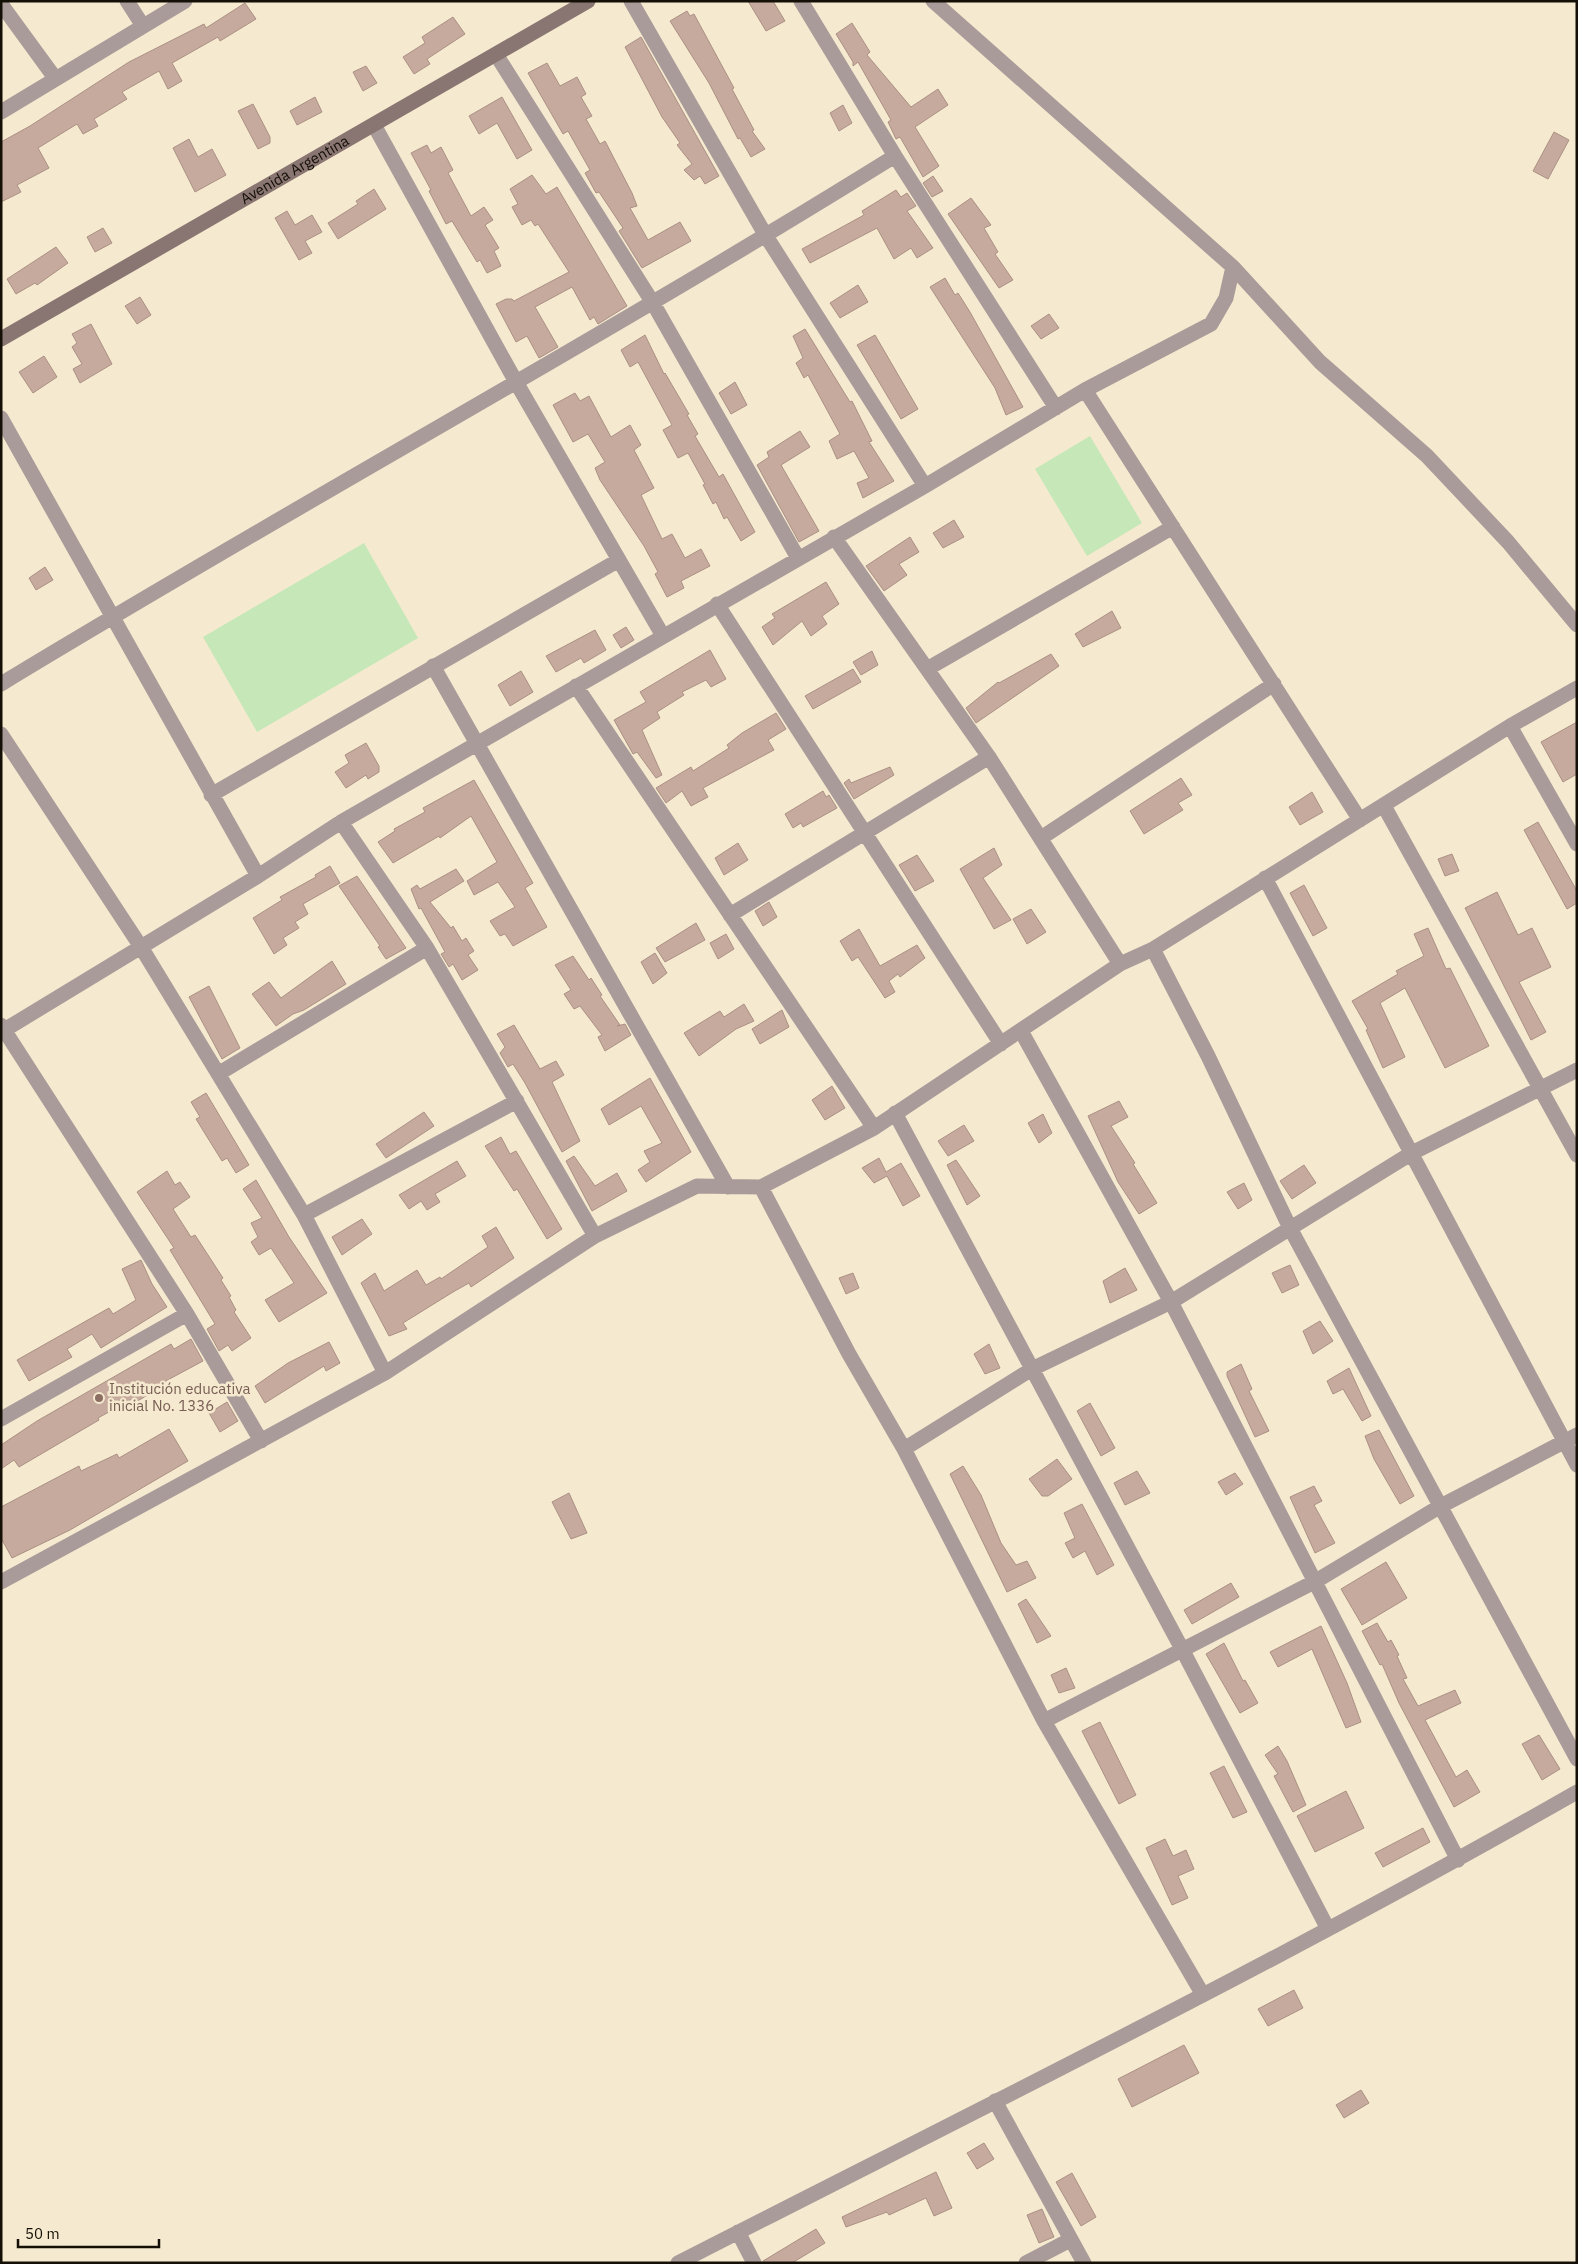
<svg xmlns="http://www.w3.org/2000/svg" width="1578" height="2264" viewBox="0 0 1578 2264" font-family="'IBM Plex Sans',sans-serif">
<rect width="100%" height="100%" fill="#f5eacf"/>
<path fill="#c6e7b8" d="M1090,436L1142,523L1087,556L1035,469Z
M364,543L418,638L257,732L203,637Z"/>
<path fill="#c6aa9d" stroke="#ab9084" d="M748,1H773L785,21L766,31Z
M245,3L256,19L220,41L218,37L172,63L182,81L168,89L159,71L122,92L127,99L94,119L98,126L83,134L77,124L38,148L49,168L17,185L21,192L1,202V142L30,126L129,62L204,24L206,28Z
M687,11L690,16L694,14L734,88L732,89L754,130L752,131L765,149L751,157L740,138L738,139L709,83L670,21Z
M453,17L465,34L427,59L430,64L414,74L403,57L425,43L422,37Z
M852,23L870,52L867,55L911,107L938,89L948,105L915,127L939,166L923,177L900,137L896,139L888,122L891,120L858,62L853,66V62L836,34Z
M641,37L719,176L705,184L700,176L694,180L684,170L692,164L677,145L680,143L662,117L625,47Z
M547,63L560,86L577,77L586,94L581,97L592,116L586,119L600,144L605,141L632,193L637,206L630,208L648,240L680,222L691,241L642,268L619,231L623,228L599,192L596,193L585,173L590,170L568,131L563,134L528,73Z
M366,66L377,83L363,91L353,72Z
M315,97L322,112L297,125L290,111Z
M502,97L532,150L517,159L497,123L479,134L469,116Z
M253,104L270,137V143L258,149L238,111Z
M843,105L852,123L839,131L830,113Z
M1554,132L1569,140L1548,179L1533,171Z
M189,139L198,157L212,149L226,175L195,192L173,148Z
M427,145L431,153L441,147L453,170L448,173L471,216L484,207L493,220L485,225L499,248L494,251L501,266L487,273L480,260L477,262L452,221L446,224L429,191L431,190L411,153Z
M532,175L546,194L557,187L627,306L598,324L594,317L590,320L572,287L535,307L558,347L539,358L527,336L516,342L496,304L506,299H512L514,301L569,272L538,224L535,226L531,220L522,225L512,207L518,204L510,189Z
M933,176L943,191L932,197L923,183Z
M374,189L386,209L338,239L328,223L358,204L356,201Z
M896,190L901,197L907,193L916,206L907,211L933,248L917,258L911,248L894,259L877,228L810,263L802,249L864,215L862,211Z
M971,198L991,225L984,228L998,252L995,254L1013,280L999,288L948,214Z
M287,211L295,225L312,215L322,232L305,241L312,253L299,260L275,218Z
M103,228L112,243L95,252L87,237Z
M56,247L68,263L37,285L35,283L16,294L7,279Z
M945,278L955,295L958,293L970,312L1023,407L1006,415L995,388L930,287Z
M858,285L868,302L840,318L830,303Z
M140,297L151,315L137,324L125,306Z
M1049,314L1059,328L1041,339L1031,326Z
M91,324L112,364L80,383L73,369L82,364L72,347L77,343L72,334Z
M805,329L850,402L852,401L872,441L869,442L894,481L863,498L857,483L869,478L854,451L837,459L829,441L840,434L808,375L804,378L796,363L803,358L793,336Z
M645,335L664,374L665,373L689,414L687,415L698,434L695,436L719,477L723,474L755,532L741,541L727,517L724,519L716,502L713,504L703,485L705,484L688,453L678,458L663,430L672,425L638,362L630,367L621,350Z
M875,335L918,409L901,419L857,345Z
M44,356L57,377L33,393L19,372Z
M735,382L747,405L731,414L719,393Z
M575,393L580,401L589,396L611,437L630,425L641,445L634,450L654,488L641,495L662,539L672,534L685,558L701,549L710,566L681,581L684,588L667,597L655,574L658,572L644,546L600,480L595,468L605,462L588,434L573,442L553,405Z
M800,431L810,447L781,465L819,531L799,542L757,465L769,457L767,452Z
M954,520L964,537L943,548L933,533Z
M910,537L919,552L899,564L907,575L884,591L866,566Z
M45,567L53,580L36,590L29,578Z
M826,582L839,604L822,616L827,624L811,636L802,621L773,645L762,627L775,618L772,614Z
M1112,611L1121,628L1083,647L1075,634Z
M626,627L634,640L621,648L613,635Z
M595,630L606,650L584,663L581,658L556,672L546,656Z
M710,650L726,679L711,687L706,680L682,692L684,695L657,712L660,718L642,730L662,775L656,778L637,752L633,754L614,720L646,702L640,692Z
M872,651L878,665L861,675L853,662Z
M1051,654L1059,666L976,723L966,708L998,682L999,683Z
M853,669L861,682L813,709L805,696Z
M521,671L533,692L510,706L498,685Z
M776,713L786,729L768,740L774,750L703,788L708,797L691,806L682,791L666,803L656,788L691,767L693,771L729,748L727,745L742,733Z
M1577,722V774L1563,782L1541,742Z
M366,743L379,766V772L368,779L366,775L346,788L335,772L349,763L345,755Z
M890,767L894,775L854,799L844,783L849,779L851,783Z
M1181,778L1192,795L1178,803L1183,810L1144,834L1130,811Z
M474,780L533,883L525,888L547,927L513,946L505,934L500,936L490,921L515,907L498,882L474,895L467,881L497,862L471,816L440,838L439,836L393,863L378,842L395,831L394,829L425,812L423,808Z
M823,791L826,797L829,795L837,808L803,827L801,823L793,828L785,814Z
M1312,792L1323,812L1300,825L1289,807Z
M1538,822L1577,891V903L1567,909L1524,830Z
M738,843L748,860L724,875L715,858Z
M994,848L1002,865L983,878L1011,920L994,929L960,869Z
M1452,854L1459,871L1445,876L1438,859Z
M917,855L934,881L915,891L899,865Z
M330,866L340,883L303,904L308,914L295,922L299,928L283,938L287,945L274,954L253,918L282,900L280,897L316,877L315,875Z
M456,869L464,881L430,902L451,928L453,926L462,941L466,938L474,951L468,955L478,970L462,980L453,964L449,967L441,954L445,952L421,908L419,909L411,889L417,885L420,889Z
M357,876L406,948L386,959L378,947L380,946L339,886Z
M1304,885L1327,928L1313,936L1290,893Z
M1497,892L1518,935L1532,928L1551,967L1519,982L1546,1032L1531,1040L1465,908Z
M769,902L777,917L763,926L755,911Z
M1031,909L1046,932L1027,944L1013,919Z
M696,923L705,940L665,962L656,948Z
M1428,928L1446,969L1450,968L1489,1046L1445,1068L1405,988L1380,1003L1405,1057L1383,1068L1366,1030L1368,1029L1352,1001L1398,974L1396,971L1424,956L1414,934Z
M859,929L880,966L917,945L925,958L900,977L898,974L889,981L895,992L885,998L858,957L852,961L840,941Z
M726,934L734,949L718,959L710,943Z
M655,953L667,973L653,984L641,962Z
M573,956L589,980L591,978L602,995L600,996L620,1025L617,1026L625,1024L631,1035L605,1051L598,1037L602,1035L580,1006L574,1009L564,994L571,990L555,965Z
M332,961L346,984L304,1010L293,1014L276,1026L252,994L269,982L281,998Z
M209,986L240,1048L222,1059L189,997Z
M744,1004L754,1021L736,1029L699,1056L684,1033L720,1011L724,1017Z
M782,1010L789,1027L760,1044L752,1029Z
M514,1025L540,1069L556,1061L564,1075L552,1082L580,1141L562,1152L525,1083L513,1064L508,1067L500,1053L505,1047L497,1034Z
M650,1078L691,1152L646,1182L638,1170L650,1162L644,1151L662,1143L641,1106L609,1125L601,1109Z
M832,1086L845,1108L825,1120L812,1100Z
M206,1093L249,1165L236,1173L227,1158L222,1161L196,1119L200,1117L191,1102Z
M1119,1101L1128,1117L1111,1126L1135,1163L1133,1164L1157,1203L1139,1214L1118,1182L1088,1116Z
M424,1112L434,1126L386,1158L376,1144Z
M1043,1114L1052,1133L1039,1143L1028,1123Z
M964,1125L974,1141L948,1156L938,1141Z
M501,1137L510,1154L516,1151L562,1229L547,1239L517,1189L514,1191L485,1146Z
M574,1156L595,1186L617,1173L627,1191L592,1211L566,1161Z
M879,1158L886,1172L901,1163L920,1196L903,1206L887,1176L874,1183L862,1168Z
M956,1160L980,1196L967,1205L947,1165Z
M457,1161L466,1176L435,1194L440,1202L427,1210L421,1201L409,1209L399,1195Z
M1304,1165L1316,1183L1292,1199L1280,1181Z
M167,1171L175,1185L180,1182L190,1197L173,1209L191,1237L195,1235L223,1278L221,1280L231,1296L229,1297L236,1310L234,1312L251,1338L232,1351L228,1345L219,1351L207,1329L215,1324L170,1250L174,1248L137,1192Z
M256,1180L289,1237L327,1293L279,1322L265,1300L294,1283L271,1248L259,1255L251,1242L258,1237L251,1223L262,1218L243,1189Z
M1244,1183L1252,1200L1238,1209L1227,1192Z
M362,1219L372,1234L342,1255L332,1237Z
M496,1227L514,1258L471,1287L469,1283L453,1292L403,1323L407,1329L389,1336L361,1283L375,1273L384,1291L417,1270L426,1285L440,1277L441,1279L488,1247L482,1236Z
M141,1260L152,1284L167,1307L101,1348L92,1334L67,1349L72,1357L29,1381L17,1360L109,1308L113,1314L136,1300L122,1269Z
M1290,1265L1299,1285L1282,1293L1272,1273Z
M1125,1268L1137,1290L1110,1303L1103,1281Z
M853,1273L859,1288L846,1294L839,1278Z
M1320,1321L1333,1341L1313,1354L1303,1331Z
M191,1339L203,1361L149,1390L151,1393L136,1402L134,1398L98,1418L99,1420L19,1467L14,1460L1,1469V1445L37,1421L171,1344L174,1349Z
M329,1342L340,1363L326,1371L324,1366L265,1403L255,1386L288,1363Z
M989,1344L1000,1368L985,1374L974,1354Z
M1241,1364L1252,1389L1249,1391L1269,1431L1255,1437L1227,1376V1372Z
M1349,1368L1371,1416L1362,1421L1343,1389L1333,1394L1327,1381Z
M227,1402L238,1421L220,1432L209,1413Z
M1090,1403L1115,1448L1101,1456L1077,1411Z
M169,1429L188,1461L70,1530L12,1558L1,1538V1507L79,1466L81,1471L117,1454L119,1458Z
M1379,1430L1414,1496L1400,1504L1374,1459L1365,1436Z
M1057,1459L1072,1479L1048,1496H1042L1029,1479Z
M963,1466L981,1495L1001,1543L1016,1565L1027,1561L1036,1578L1007,1592L950,1474Z
M1137,1471L1150,1493L1125,1505L1114,1483Z
M1235,1473L1243,1484L1226,1495L1218,1482Z
M1314,1486L1322,1501L1314,1505L1335,1543L1315,1553L1290,1497Z
M569,1493L587,1533L571,1539L552,1502Z
M1082,1504L1114,1565L1097,1575L1085,1551L1073,1558L1065,1543L1075,1538L1064,1513Z
M1386,1562L1407,1598L1362,1625L1341,1589Z
M1231,1583L1239,1597L1192,1624L1184,1610Z
M1026,1599L1051,1636L1037,1643L1018,1604Z
M1377,1623L1388,1642L1391,1640L1399,1655L1397,1656L1407,1678L1403,1679L1418,1706L1455,1690L1461,1703L1425,1720L1456,1777L1467,1770L1480,1792L1454,1807L1399,1703L1382,1664L1380,1665L1362,1631Z
M1321,1626L1347,1683L1361,1722L1346,1728L1312,1649L1278,1667L1270,1652Z
M1224,1643L1243,1681L1245,1680L1258,1703L1240,1713L1206,1654Z
M1066,1668L1075,1688L1059,1693L1051,1675Z
M1100,1722L1136,1795L1119,1804L1082,1731Z
M1539,1735L1560,1769L1542,1780L1522,1744Z
M1278,1746L1287,1761L1306,1805L1293,1812L1274,1776L1278,1774L1265,1755Z
M1224,1766L1247,1812L1233,1818L1210,1773Z
M1346,1791L1364,1828L1315,1852L1297,1816Z
M1423,1828L1430,1842L1383,1867L1375,1853Z
M1165,1839L1173,1856L1186,1850L1194,1869L1178,1876L1188,1898L1172,1905L1146,1848Z
M1294,1990L1303,2008L1268,2026L1258,2009Z
M1184,2045L1199,2073L1132,2107L1118,2079Z
M1361,2090L1369,2103L1344,2118L1336,2105Z
M984,2143L994,2159L977,2169L967,2153Z
M936,2172L952,2208L934,2216L926,2198L889,2215L887,2212L846,2227L842,2217Z
M1072,2173L1096,2217L1081,2226L1056,2182Z
M1042,2209L1054,2237L1039,2243L1027,2215Z
M816,2229L825,2243L792,2263H763V2261Z"/>
<g fill="none" stroke-linecap="round" stroke-linejoin="round">
<path stroke="#a99b99" stroke-width="15" d="M127,1L143,26
M631,1L766,236L925,486
M801,1L895,156L1056,408
M933,1L1233,267
M1,4L55,78
M497,56L653,303L798,558
M1,112L185,1
M374,125L516,382L663,636
M1085,390L1360,820
M1,418L258,876
M834,537L989,757L1120,964
M717,604L1001,1044
M433,666L728,1187
M927,669L1173,527
M1,684C297,504 601,339 895,156
M576,686L874,1128
M1510,726L1577,844
M1,734L141,947L304,1215L385,1373
M211,795L619,560
M1384,806L1577,1155
M341,822L427,948L595,1236
M1041,838L1274,684
M1265,878L1577,1465
M730,915L989,757
M1153,949L1208,1056L1290,1228L1577,1759
M1,1025L187,1314L261,1441
M1021,1031L1171,1302L1458,1860
M1,1032L258,876L341,822L925,486L1085,390L1211,324L1226,298L1233,267L1320,362L1427,456L1508,542L1577,625
M218,1074L427,948
M895,1113L1182,1649L1328,1929
M761,1187L849,1354L904,1449L1044,1721L1203,1995
M304,1215L517,1101
M1,1419L187,1314
M904,1449L1032,1369L1171,1302L1412,1153L1577,1070
M1,1582L385,1373L595,1236L697,1186L761,1187L874,1128L1120,964L1153,949L1510,726L1577,688
M1044,1721L1316,1581L1439,1507L1577,1435
M995,2101L1084,2263
M738,2232L754,2263
M678,2263C979,2109 1283,1960 1577,1792
M1026,2263L1070,2240"/>
<path stroke="#897572" stroke-width="15" id="s1" d="M1,339L588,1"/>
</g>
<circle fill="#8d6e63" stroke="#f5eacf" stroke-width="2" cx="99" cy="1398" r="5"/>
<g text-anchor="middle" stroke-width="5" stroke-linejoin="round" paint-order="stroke">
<g font-size="15" fill="#141007" stroke="#f5eacf">
<text dy="5" stroke="none"><textPath href="#s1" startOffset="339">Avenida Argentina</textPath></text>
</g>
<g font-size="15" fill="#785e54" stroke="#f5eacf" text-anchor="start">
<text x="109" y="1394">Institución educativa<tspan x="109" dy="17">inicial No. 1336</tspan></text>
</g>
</g>
<rect width="1578" height="2264" fill="none" stroke="#141007" stroke-width="5"/>
<path d="M18 2239v8h141v-8" fill="none" stroke="#141007" stroke-width="2.5"/>
<text x="25" y="2239" font-size="15" fill="#141007" stroke="#f5eacf" stroke-width="4" paint-order="stroke">50 m</text>
</svg>
